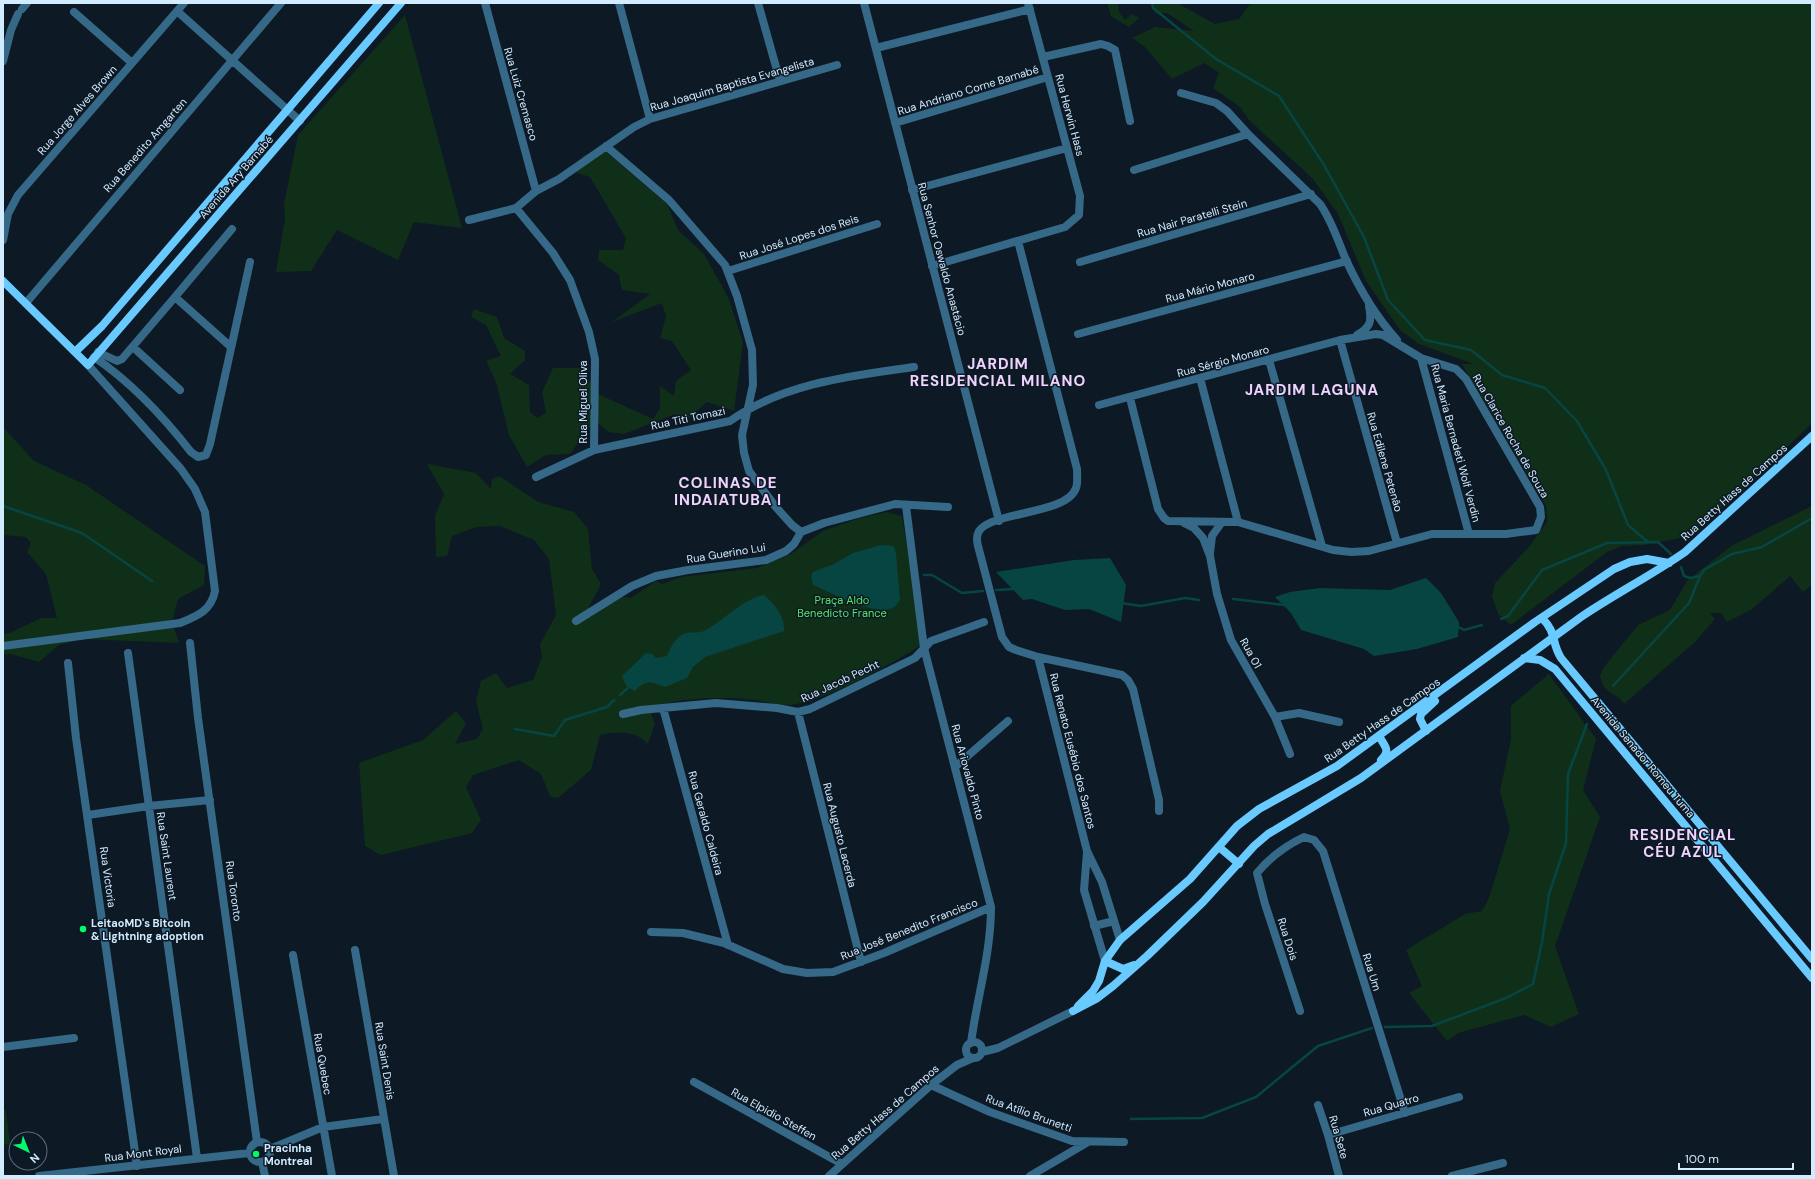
<svg xmlns="http://www.w3.org/2000/svg" width="1815" height="1179" viewBox="0 0 1815 1179" font-family="'DM Sans',sans-serif">
<rect width="100%" height="100%" fill="#0d1925"/>
<path fill="#102f19" d="M1107,3H1118L1119,12L1125,20L1132,14L1139,18L1129,27L1111,16Z
M1152,3H1177L1215,24L1239,19L1251,3H1812V423L1738,495L1686,537L1644,545L1622,546L1607,552L1511,625L1498,614L1492,596L1495,583L1528,548L1547,522L1546,506L1462,364H1474L1419,344L1400,330L1366,281L1338,214L1313,179L1249,120L1240,107L1213,88L1219,73L1204,63L1172,79L1145,47L1132,38L1155,27L1194,31L1167,13H1155Z
M405,15L462,228L414,222L398,260L337,230L311,271L276,272L285,219L284,204L298,135Z
M605,151L667,204L678,230L704,254L728,297L743,342L734,411L707,402L689,418L675,414L624,434L608,432L595,420L570,454L546,455L527,467L509,435L496,382L486,361L501,356L486,325L471,317L474,309L497,317L504,338L525,351V360L510,374L529,385L530,412L537,418L546,413L542,392L553,368H580L600,395L653,419L660,408V386L674,396L676,381L691,370L672,341L660,338L666,316L662,303L612,322L650,294L622,290L619,275L598,260L599,250H623L626,238L590,177L575,172L583,155Z
M3,427L34,461L86,485L205,566L204,585L178,599L172,622L179,643L84,639L59,645L39,662L11,654L3,655V634L10,633L41,618H57L46,574L27,552L31,543L26,537L3,535Z
M427,464L476,473L491,489L492,479L499,476L538,502L574,512L588,529L592,569L601,584L589,607L591,617L615,595L631,598L656,581L662,584L681,577L757,568L791,554L823,531L860,518L887,512L902,516L922,644C897,662 817,705 787,705C774,705 761,700 748,699C716,697 679,697 649,709L655,723L648,744C635,730 618,731 600,735L591,770L558,798L550,796L541,774L519,760L473,775L466,787L481,820L472,833L381,855L365,846L359,763L423,740L456,711L466,723L455,744L477,739L483,729L476,701L481,681L496,673L507,688L533,680L542,657L540,644L556,615L549,559L534,540L500,526L476,527L452,536L447,556L436,557L435,516L444,494Z
M1812,506V585L1803,592L1790,576L1751,610L1727,622L1721,613H1710L1715,619L1695,642L1624,704C1617,691 1605,698 1600,676L1604,667L1638,625L1670,610L1687,581L1731,546Z
M1549,674L1596,739L1583,790L1600,817L1555,946L1579,1014L1551,1027L1524,1015L1458,1033L1447,1041L1409,993L1422,986L1406,950L1465,914L1482,911L1489,898L1510,829L1500,791L1511,739V706Z
M3,1110H6L10,1144L3,1145Z"/>
<path fill="#074542" d="M881,545L894,546L896,554L900,600C898,602 896,606 894,607C877,618 830,592 813,585L811,576L813,572L834,564L853,553Z
M1110,558L1126,585L1121,622L1089,609L1065,610L1032,599L1023,600L996,572L1074,560Z
M1426,578L1441,593L1459,622L1458,637L1417,649L1374,656L1364,649L1301,630L1291,613L1275,597L1290,592L1320,588L1390,590Z
M764,595C775,605 785,616 784,631L705,657L693,667L687,678L665,687C651,682 646,679 635,691C627,688 625,684 622,676L646,653L652,654L656,658L667,656C671,647 674,639 683,634C688,631 697,634 704,631C722,622 744,598 764,595Z"/>
<g fill="none" stroke-linecap="round" stroke-linejoin="round">
<path stroke="#074542" stroke-width="2.5" d="M1152,3L1153,8L1216,59L1279,96L1324,165L1364,237L1388,300L1425,340L1471,350L1502,375L1545,388L1577,421L1606,470L1628,525L1648,542
M3,506L82,533L152,581
M1681,567L1684,576L1690,578L1700,576L1704,570L1732,554L1762,547L1812,518
M924,575H932L962,593L983,591
M996,590L1015,589
M1233,599L1284,605
M1121,603L1141,606L1185,598L1199,600
M1501,619L1508,616L1542,570L1607,543L1658,542L1671,554
M1457,626L1464,630L1482,625
M1613,686L1689,603L1700,576
M620,695L630,686
M515,729L554,736L565,720L607,707L614,700
M1385,1027L1432,1026L1506,998L1533,984L1542,942L1549,894L1566,843L1568,774L1587,724
M1131,1119L1202,1118L1256,1097L1318,1046L1372,1028"/>
<path stroke="#356987" stroke-width="8" d="M485,3L536,191
M619,3L650,119
M758,3L780,81
M864,3L999,521
M22,9L27,3
M177,11L300,121
M74,12L132,63
M876,48L1030,9
M1043,57L1101,44L1108,46L1115,50L1130,121
M3,61L11,30L18,14
M1181,93L1216,103L1227,111L1248,134L1320,204C1332,221 1338,241 1346,260C1359,288 1376,317 1397,340
M895,123L1048,77
M606,146L669,200L725,265L737,296L752,350L753,385L742,435L744,453L749,471L775,506L792,525L801,532
M1134,170L1248,134
M912,190L1067,148
M516,208L553,253L570,280L589,332L595,359L594,450
M469,220L516,208L536,191L559,179L634,127L650,119L837,65
M3,240L8,214L18,195L184,3
M1018,241L1077,469C1077,475 1078,483 1076,488C1067,515 992,511 979,531C976,536 977,542 978,546L1002,637L1009,647L1016,650L1038,657L1122,675L1128,680L1133,689L1159,800V811
M1080,262L1311,194
M932,266L1065,227L1079,215L1080,196L1028,3
M728,271L877,224
M175,297L232,229
M26,303L281,3
M1078,334L1347,261
M1357,335C1371,327 1372,321 1369,306
M1340,340L1397,543
M133,347L180,390
M98,352L117,361L122,359L175,297L231,347
M94,357C132,383 163,416 191,452L198,457L206,455L210,444L250,262
M1421,358L1469,534
M1269,360L1322,546
M1200,378L1238,522
M1099,405L1340,340L1376,334L1383,335L1421,358L1456,369L1466,379L1540,507L1541,517L1536,530L1506,534H1432L1369,551L1351,552L1333,550L1238,522L1168,521L1164,518L1158,509L1130,398
M536,477L594,450L730,421C784,383 850,376 914,367
M906,506L924,648L991,907C991,954 977,997 971,1043
M1184,523L1194,528L1203,538L1210,556L1217,594L1231,640L1275,717L1290,754
M1210,553L1212,536L1222,522
M576,621L632,586L656,576L688,570L766,560L786,551L794,544L801,532L824,523L895,504L948,507
M190,643L198,718L257,1142
M3,646L180,623C197,616 211,611 215,591L205,512L195,489L181,469L88,365
M128,653L197,1158
M1038,657L1087,851L1102,882L1120,940
M68,663L76,738L137,1166
M663,708L728,945
M798,712L861,962
M623,714L641,710L716,703L777,708L798,712L810,709L915,658L931,641L984,622
M1275,717L1299,713L1339,722
M956,766L1008,721
M88,815L149,806L210,800
M1087,852L1084,890L1105,961
M1094,926L1114,921
M651,932L683,933L724,943L783,969L807,973L833,972L884,953L991,907
M355,950L394,1176
M293,955L332,1176
M1300,1011L1265,904L1257,873C1271,856 1285,846 1304,837L1314,840L1323,851L1405,1113
M966 1050a8 8 0 1 1 16 0a8 8 0 1 1-16 0Z
M3,1047L74,1038
M982,1052L998,1048L1073,1011
M694,1082L842,1164
M931,1085L990,1112L1072,1141L1124,1142
M1318,1105L1328,1135L1339,1176
M1328,1135L1459,1097
M250 1152a10 10 0 1 1 20 0a10 10 0 1 1-20 0Z
M270,1149L323,1127L383,1119
M262,1162L265,1176
M39,1176L249,1153
M829,1176L931,1085L957,1065L973,1058
M1030,1176L1088,1142
M1452,1176L1503,1163"/>
<path stroke="#68caff" stroke-width="8" d="M3,281L88,365L401,3
M75,352L102,326L379,3
M1542,618C1557,633 1551,642 1561,658L1812,959
M1524,658L1540,660L1555,669L1812,978
M1426,731L1420,719L1421,714L1435,701
M1379,736C1385,747 1391,750 1381,760
M1219,847L1239,864
M1105,961L1123,969L1134,965
M1078,1006L1093,991L1099,981L1105,961L1120,940L1190,879L1237,826L1259,809L1337,766L1535,622L1614,569L1630,562L1647,559L1669,563
M1073,1011L1096,999L1113,986L1147,956L1203,902L1254,846L1268,834L1361,778L1581,617C1615,594 1652,575 1685,552L1812,436"/>
</g>
<g fill="#00fc6b" stroke="#0d1925" stroke-width="1.5">
<circle cx="83" cy="929" r="4"/>
<circle cx="256" cy="1154" r="4"/>
</g>
<g text-anchor="middle" stroke-width="3" stroke-linejoin="round" paint-order="stroke">
<g font-size="11" fill="#d1ebff" stroke="#0d1925">
<text transform="translate(732 84) rotate(-16)" y="4">Rua Joaquim Baptista Evangelista</text>
<text transform="translate(968 90) rotate(-17)" y="4">Rua Andriano Corne Barnabé</text>
<text transform="translate(521 94) rotate(74)" y="4">Rua Luiz Cremasco</text>
<text transform="translate(77 110) rotate(-49)" y="4">Rua Jorge Alves Brown</text>
<text transform="translate(1070 115) rotate(75)" y="4">Rua Herwin Hass</text>
<text transform="translate(145 145) rotate(-49)" y="4">Rua Benedito Amgarten</text>
<text transform="translate(236 177) rotate(-49)" y="4">Avenida Ary Barnabé</text>
<text transform="translate(1192 218) rotate(-16)" y="4">Rua Nair Paratelli Stein</text>
<text transform="translate(799 237) rotate(-18)" y="4">Rua José Lopes dos Reis</text>
<text transform="translate(942 259) rotate(75)" y="4">Rua Senhor Oswaldo Anastácio</text>
<text transform="translate(1210 287) rotate(-15)" y="4">Rua Mário Monaro</text>
<text transform="translate(1223 361) rotate(-15)" y="4">Rua Sérgio Monaro</text>
<text transform="translate(583 402) rotate(-90)" y="4">Rua Miguel Oliva</text>
<text transform="translate(688 418) rotate(-12)" y="4">Rua Titi Tomazi</text>
<text transform="translate(1511 436) rotate(60)" y="4">Rua Clarice Rocha de Souza</text>
<text transform="translate(1456 443) rotate(75)" y="4">Rua Maria Bernadeti Wolf Verdin</text>
<text transform="translate(1385 462) rotate(74)" y="4">Rua Edilene Petenão</text>
<text transform="translate(1734 492) rotate(-42)" y="4">Rua Betty Hass de Campos</text>
<text transform="translate(726 553) rotate(-9)" y="4">Rua Guerino Lui</text>
<text transform="translate(1251 653) rotate(61)" y="4">Rua 01</text>
<text transform="translate(840 681) rotate(-25)" y="4">Rua Jacob Pecht</text>
<text transform="translate(1382 720) rotate(-35)" y="4">Rua Betty Hass de Campos</text>
<text transform="translate(1073 751) rotate(76)" y="4">Rua Renato Eusébio dos Santos</text>
<text transform="translate(1643 757) rotate(50)" y="4">Avenida Senador Romeu Tuma</text>
<text transform="translate(968 772) rotate(75)" y="4">Rua Ariovaldo Pinto</text>
<text transform="translate(706 823) rotate(75)" y="4">Rua Geraldo Caldeira</text>
<text transform="translate(840 835) rotate(76)" y="4">Rua Augusto Lacerda</text>
<text transform="translate(167 856) rotate(82)" y="4">Rua Saint Laurent</text>
<text transform="translate(108 877) rotate(82)" y="4">Rua Victoria</text>
<text transform="translate(234 891) rotate(82)" y="4">Rua Toronto</text>
<text transform="translate(909 929) rotate(-22)" y="4">Rua José Benedito Francisco</text>
<text transform="translate(1288 939) rotate(72)" y="4">Rua Dois</text>
<text transform="translate(1372 972) rotate(73)" y="4">Rua Um</text>
<text transform="translate(385 1061) rotate(81)" y="4">Rua Saint Denis</text>
<text transform="translate(323 1064) rotate(80)" y="4">Rua Quebec</text>
<text transform="translate(1391 1105) rotate(-16)" y="4">Rua Quatro</text>
<text transform="translate(885 1112) rotate(-41)" y="4">Rua Betty Hass de Campos</text>
<text transform="translate(1029 1113) rotate(20)" y="4">Rua Atílio Brunetti</text>
<text transform="translate(774 1114) rotate(29)" y="4">Rua Elpidio Steffen</text>
<text transform="translate(1339 1137) rotate(74)" y="4">Rua Sete</text>
<text transform="translate(143 1153) rotate(-7)" y="4">Rua Mont Royal</text>
</g>
<g font-size="11" fill="#56e760" stroke="#0d1925">
<text x="842" y="604">Praça Aldo<tspan x="842" dy="13">Benedicto France</tspan></text>
</g>
<g font-size="11" font-weight="bold" fill="#d1ebff" stroke="#0d1925" text-anchor="start">
<text x="91" y="927">LeitaoMD's Bitcoin<tspan x="91" dy="13">&amp; Lightning adoption</tspan></text>
<text x="264" y="1152">Pracinha<tspan x="264" dy="13">Montreal</tspan></text>
</g>
<g font-size="15" font-weight="bold" letter-spacing="1" fill="#f1d3ff" stroke="#0d1925">
<text x="998" y="369">JARDIM<tspan x="998" dy="17">RESIDENCIAL MILANO</tspan></text>
<text x="1312" y="395">JARDIM LAGUNA</text>
<text x="728" y="488">COLINAS DE<tspan x="728" dy="17">INDAIATUBA I</tspan></text>
<text x="1683" y="840">RESIDENCIAL<tspan x="1683" dy="17">CÉU AZUL</tspan></text>
</g>
</g>
<rect width="1815" height="1179" fill="none" stroke="#d1ebff" stroke-width="8"/>
<g transform="translate(28 1151) rotate(137)"><circle r="19" fill="#0d1925" stroke="#5b6d7c"/>
<path d="M0-3L7 15L0 10L-7 15Z" fill="#00fc6b"/>
<text y="-6" font-size="11" font-weight="bold" text-anchor="middle" fill="#d1ebff">N</text>
</g>
<path d="M1679 1163v6h114v-6" fill="none" stroke="#d1ebff" stroke-width="2"/>
<text x="1685" y="1163" font-size="12" fill="#d1ebff" stroke="#0d1925" stroke-width="3" paint-order="stroke">100 m</text>
</svg>
